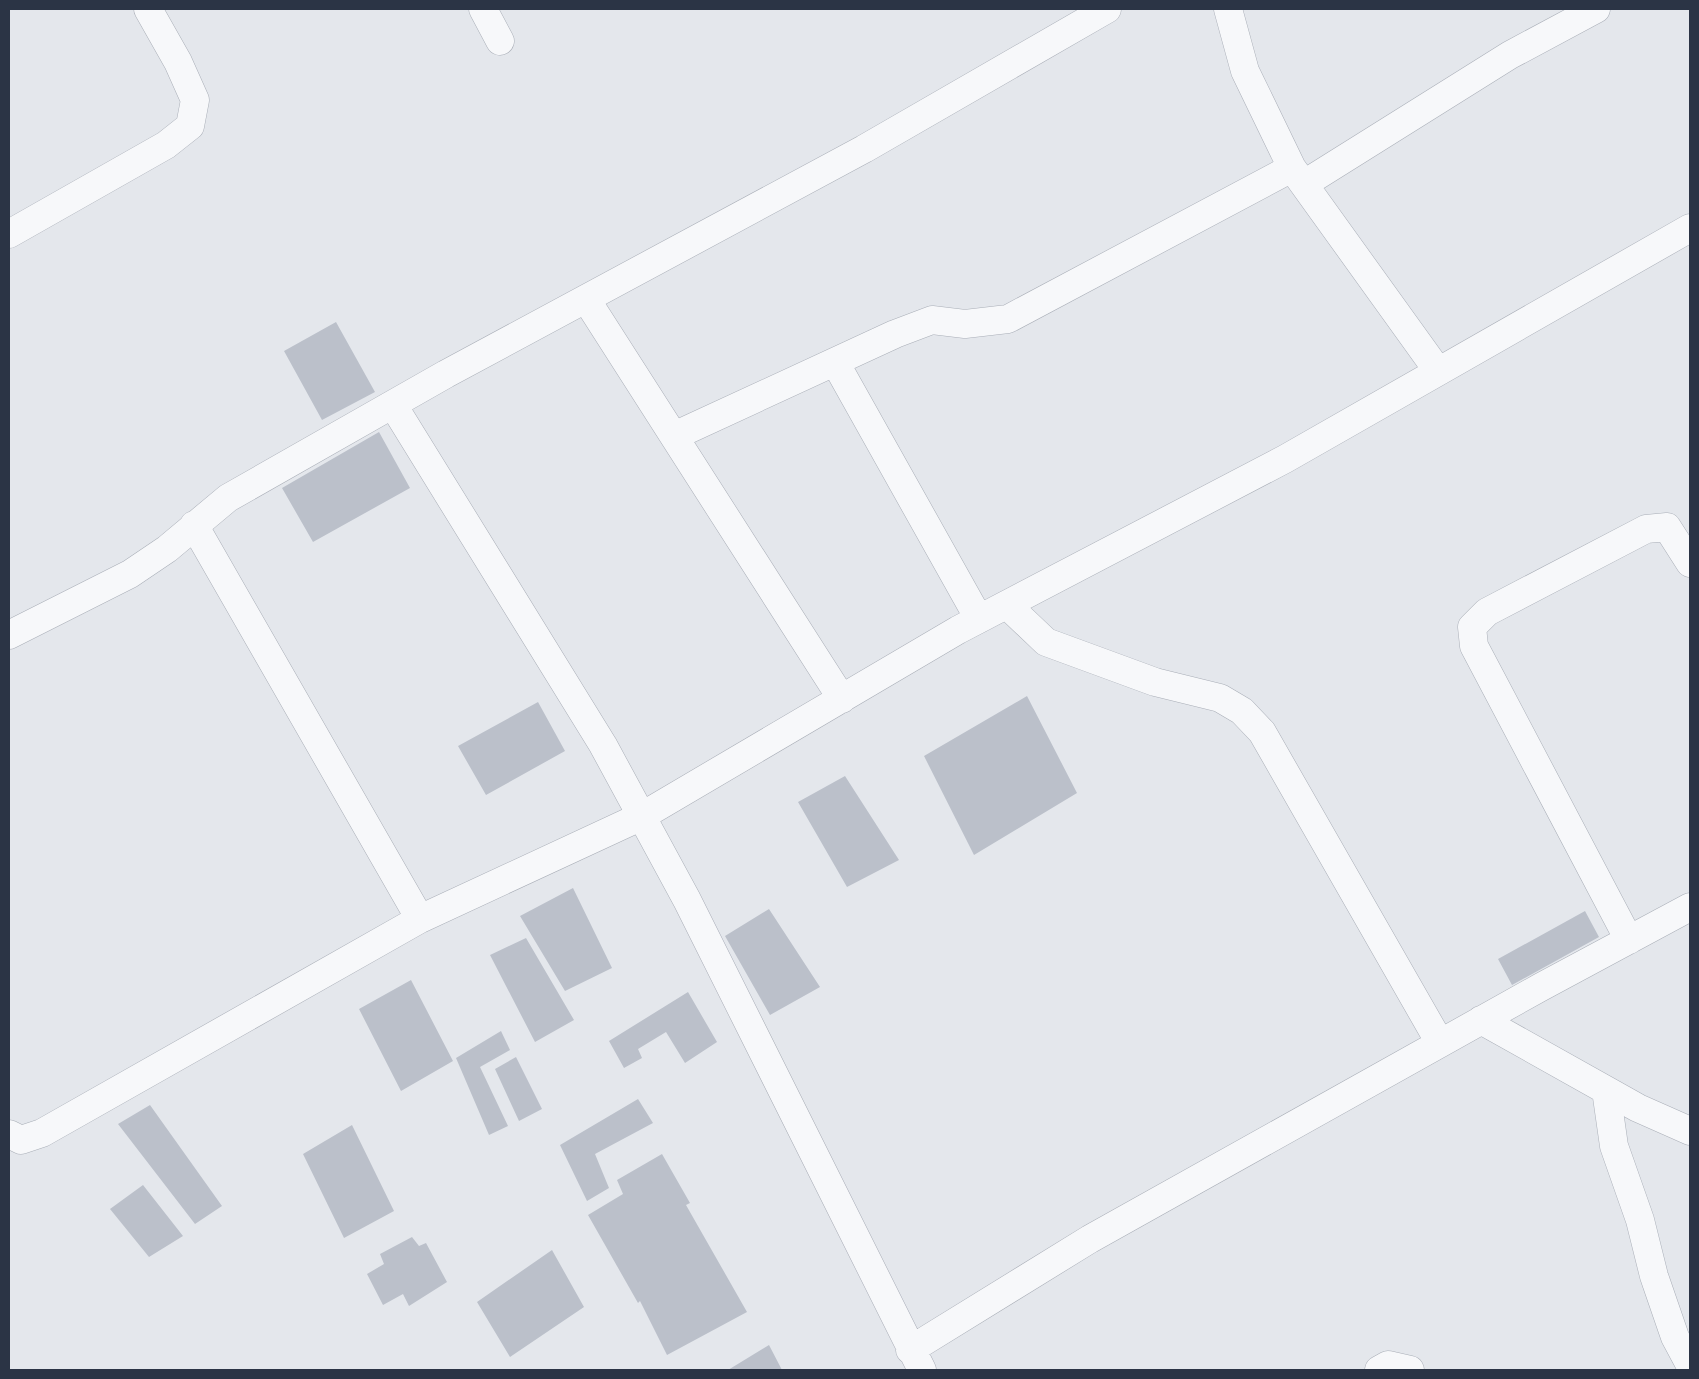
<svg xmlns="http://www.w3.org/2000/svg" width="1699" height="1379" viewBox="0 0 1699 1379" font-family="'Golos Text',sans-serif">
<rect width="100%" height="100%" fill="#e4e7ec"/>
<path fill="#bbc0ca" d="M336,322L375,392L322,420L284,351Z
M379,432L410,488L313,542L282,488Z
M1027,696L1077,793L974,855L924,756Z
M538,702L565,751L486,795L458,746Z
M845,776L899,860L847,887L798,802Z
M573,888L612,968L565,991L520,916Z
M769,909L820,987L770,1015L725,936Z
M1585,911L1599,937L1512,985L1498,959Z
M526,938L574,1020L535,1042L490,955Z
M411,980L453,1061L401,1091L359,1009Z
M688,992L717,1042L685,1063L666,1032L638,1049L642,1058L624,1068L609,1041Z
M501,1031L510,1050L480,1067L508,1126L489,1135L456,1058Z
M516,1057L542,1109L519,1121L495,1069Z
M638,1099L653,1123L595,1154L609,1188L587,1201L560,1145Z
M150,1105L222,1206L195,1224L118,1124Z
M352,1125L394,1211L344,1238L303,1154Z
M662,1154L690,1203L686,1205L747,1312L667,1355L640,1301L638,1303L588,1215L623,1194L617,1180Z
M143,1185L183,1236L149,1257L110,1209Z
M412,1237L419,1246L426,1243L447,1282L409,1306L403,1294L383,1305L367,1274L384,1264L380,1254Z
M552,1250L584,1307L510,1357L477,1302Z
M769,1345L782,1370H728Z"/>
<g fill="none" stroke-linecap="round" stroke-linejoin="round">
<g stroke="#a9aeb7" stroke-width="29">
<path id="minor" d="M483,9L500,41
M1228,9L1245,71L1292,168L1438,371
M1304,184L1510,55L1596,9
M9,234L166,145L190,126L195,100L178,62L148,9
M586,299L842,699
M835,362L979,619
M393,405L603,745L687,900L922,1370
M674,436L895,334L932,320L965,324L1008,319L1292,168
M194,525L420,919
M1007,605L1046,642L1155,682L1220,698L1242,711L1262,732L1440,1043
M9,635L130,574L167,549L228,498L446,374L864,149L1107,9
M1629,940L1474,646L1472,627L1487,612L1646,529L1667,527L1690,563
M1481,1020L1638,1108L1690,1131
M1606,1090L1614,1146L1640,1220L1654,1276L1675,1337L1690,1365
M9,1134L21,1140L42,1133L420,919L642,816L958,630L1285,459L1690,228
M910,1350L1090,1239L1541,987L1690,907
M1379,1370L1388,1365L1410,1370"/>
</g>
<use href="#minor" stroke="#f7f8fa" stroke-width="28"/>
</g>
<rect width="1699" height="1379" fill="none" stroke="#2b3445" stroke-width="20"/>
</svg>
